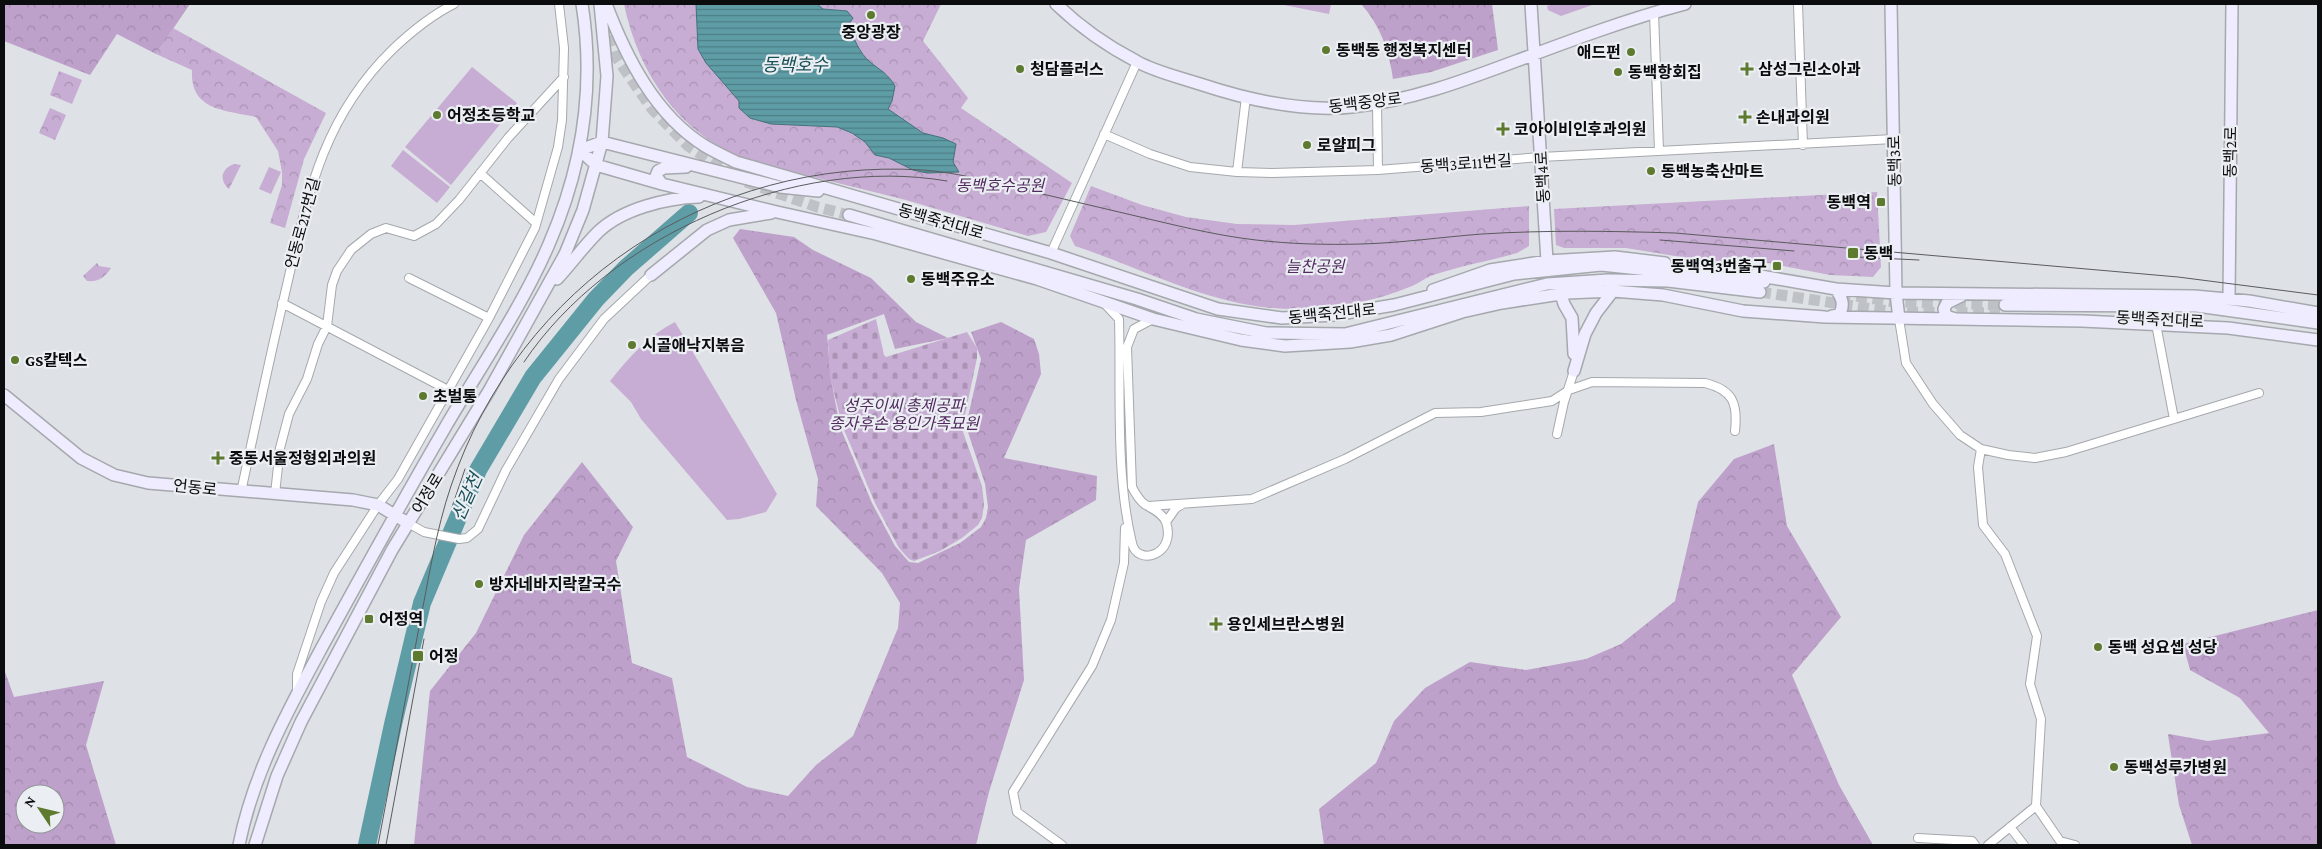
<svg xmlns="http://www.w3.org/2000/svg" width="2322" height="849" viewBox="0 0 2322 849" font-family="'Crimson Pro','Noto Sans KR',serif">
<defs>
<pattern id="forest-crowns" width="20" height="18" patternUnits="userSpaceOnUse" patternTransform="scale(1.25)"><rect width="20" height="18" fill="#bea1ca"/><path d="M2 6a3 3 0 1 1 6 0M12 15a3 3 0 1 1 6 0" fill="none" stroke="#a289ac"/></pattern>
<pattern id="cemetery-stones" width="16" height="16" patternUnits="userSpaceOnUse" patternTransform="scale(1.25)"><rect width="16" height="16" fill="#c7acd3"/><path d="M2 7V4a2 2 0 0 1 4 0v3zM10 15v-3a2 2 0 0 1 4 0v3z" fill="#aa93b4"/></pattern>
<pattern id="park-crowns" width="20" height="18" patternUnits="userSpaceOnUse" patternTransform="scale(1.25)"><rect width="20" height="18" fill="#c7acd3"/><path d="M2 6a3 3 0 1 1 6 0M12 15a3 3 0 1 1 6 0" fill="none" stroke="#aa93b4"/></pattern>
<pattern id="water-rules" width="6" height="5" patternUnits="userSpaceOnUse" patternTransform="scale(1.25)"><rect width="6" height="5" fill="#5e9da6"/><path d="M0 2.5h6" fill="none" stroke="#4c7e86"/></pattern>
</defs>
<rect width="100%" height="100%" fill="#dee1e5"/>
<path fill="#c7acd3" d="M1279,4H1331L1329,14Z
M1554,4H1595L1561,16L1548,10L1547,6Z
M472,67L517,103L451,185L405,147Z
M403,150L450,187L437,203L391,166Z
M269,167L281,172L271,194L259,189Z
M675,322L777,494L766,512L739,519L727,520L641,419L631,402L610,381C629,357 648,336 675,322Z"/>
<path fill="url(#forest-crowns)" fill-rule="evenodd" d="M4,4H190L156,54L117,34L90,75L4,41Z
M1361,4H1492L1498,50L1431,72L1393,79C1389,50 1380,25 1361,4Z
M740,229L794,237L813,250L871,278L916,322L948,338L895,349L884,314L827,335L831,379L840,427L872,503L895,546L909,562L918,563L960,543L981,527L986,518L988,507L985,484L966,426L981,359L971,332L1001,322L1034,339L1039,354L1041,374L1004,458L1097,476L1096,500L1026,540L1019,589L1024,680L989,792L976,845H414L430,691L476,633L524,535L582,462L633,527L616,561L632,663L672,678L687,757L747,787L788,796L816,765L853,736L898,628L900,603L882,573L816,506L818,479L796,400L776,313L733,238Z
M1774,444L1787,526L1841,617L1792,675L1839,785L1873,845H1324L1319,809L1376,763L1394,721L1425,688L1470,662L1526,670L1586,659L1621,644L1675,601L1698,502L1734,459Z
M2318,610V845H2192L2179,805L2168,735L2169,734L2208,741L2269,733L2240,698L2190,670L2183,644Z
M4,669L14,697L104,681L86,745L116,845H4ZM25,794H55V824H25Z"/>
<path fill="url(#cemetery-stones)" d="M876,319L884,355L886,357L967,332L977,348V358L962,429L982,486L984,504L982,518L978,525L962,538L940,551L914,561L909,559L899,548L875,503L842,425L830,376L828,340Z"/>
<path fill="url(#park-crowns)" d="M624,4H941L923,41L968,98L961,108L1072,183L1046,232L1028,236L906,200L749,161C679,134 639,75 624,4Z
M173,28L326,113L304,159L285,228L270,223L282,185V172L278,151L256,117C225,110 190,111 192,70L156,54Z
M59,71L82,80L72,104L50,95Z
M50,108L66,115L55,140L39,133Z
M235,164L241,165L229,189C218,180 222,167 235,164Z
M1091,186L1142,205L1186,217L1237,224L1294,225L1529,206V246L1517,253C1489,261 1460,266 1433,275C1425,278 1419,283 1412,286C1355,310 1286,316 1226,300C1174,287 1126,263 1075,246L1070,236Z
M1877,192L1881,267L1873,277L1830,275L1758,261L1730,265L1626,248H1564L1556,245L1554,209Z
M97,263L99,266L111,268C105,277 99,282 87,281L83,276Z"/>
<path fill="url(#water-rules)" stroke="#457278" d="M696,4H817L823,9L847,11L853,18L849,24C852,36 860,54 870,62C880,70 888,74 895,86L892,101L888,109L923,133L943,138L956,144L953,162L959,172L927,173L913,170L889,158L875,155L865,142L852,133L837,127L771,124L750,118L739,108V101L706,63L698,49Z"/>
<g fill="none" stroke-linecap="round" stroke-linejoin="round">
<path stroke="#5e9da6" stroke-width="18" d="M367,845L394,720L422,603L478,470L533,377L596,299L626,268L689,213"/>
<path stroke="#bec1c5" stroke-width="11" stroke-dasharray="11 5.5" stroke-linecap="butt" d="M604,20L616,57L652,109L688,146L728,172
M746,182L817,207L849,215
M1760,292L1895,312L2000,313
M1840,294L1896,302L2005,305"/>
<g stroke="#a5a8ac" stroke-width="10">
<path id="street" d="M1798,4L1803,145
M1654,13L1659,151
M1377,103L1378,170
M1104,134L1150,154L1190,167L1237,172L1272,173L1378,170L1541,157L1894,139
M1237,172L1246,97
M480,173L536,223
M1051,253L1137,62
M409,278L489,318
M282,303L448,390
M1105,304L1119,319C1121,390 1115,473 1132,543C1137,567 1177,555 1166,522C1162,512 1151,509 1143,503C1138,498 1135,493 1132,487L1127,347L1134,329L1153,319
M1899,319L1906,363L1933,404L1960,435L1981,449L2008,455L2035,458L2066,452L2259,393
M2156,324L2174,419
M1557,434L1564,402L1574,371
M1981,449L1978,467L1983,525L2005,554L2037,636L2030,684L2041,719L2036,806L1988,845
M241,492C255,428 268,365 283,302C306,205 318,122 393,49C411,32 432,15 454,4
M275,494L280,448L289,414L307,379L318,344L327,326L332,285L337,271L351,250L371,234L386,228L414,236L436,224L459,200L508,138L564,77
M1148,506L1252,499L1345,459L1435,413L1481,412L1552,401L1569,390L1592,382L1705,383C1733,390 1738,403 1735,431
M1166,522L1176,508L1183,504
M408,523L424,532L459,539L467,538L478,529L506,470L559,379L604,319L651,275
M297,691V674L321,602L334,573L378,505L398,479L489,318L535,228L558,147L562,120L564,48L559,4
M2036,806L2060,841L2075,845
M2010,827L2024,845
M1918,838L1972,841L1975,845
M1062,845L1017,812L1013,792L1092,666L1111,620L1124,563L1125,528"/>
</g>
<g stroke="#a5a8ac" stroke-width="14">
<path id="secondary" d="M606,4C626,57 655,115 705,146C715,152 726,157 736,162L1051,253L1218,309L1282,318L1334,315L1394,305L1514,274L1601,265L1764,282
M1056,4C1079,26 1107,46 1136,61C1155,72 1179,77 1200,84C1248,100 1302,112 1352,107C1409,101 1463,81 1516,61C1572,40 1628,19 1685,4
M1531,4L1547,261
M1891,4L1896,293L1899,319
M580,150L596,165L662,184L777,212L876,234L1037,279L1153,319L1241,340L1285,346L1350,342L1391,335L1462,312L1502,303L1567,293L1613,291L1663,295L1743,311L1825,317L2082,321L2228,328L2318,340
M580,150L602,142L780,187L818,191
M662,184L656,176L658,171L664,168L686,167
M849,215L1137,299L1196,319L1266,333L1345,334L1547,284L1608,280L1668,281L1760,292
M651,275L707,230L729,220L771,213
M1755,275L1836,289L1896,293L2194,296L2249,301L2318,313
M557,279C571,264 583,247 598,232C622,209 666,198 699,197
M1433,290L1490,270L1547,261L1615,257L1665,263
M1561,294L1564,304L1572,318L1574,354
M2229,299L2232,4
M2005,305L2197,306L2318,323
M1832,316L1839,315C1845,305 1842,298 1836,289
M1955,319L1946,316L1944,309L1947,303L1961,296
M1574,371L1585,334L1596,313L1613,291
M4,395L81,458L114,475L148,483L353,500L378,505L408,523
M239,845C253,774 287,712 321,649C362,574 403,500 446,426C480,368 523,305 549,244C582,168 595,86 582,4
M255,845L277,776L301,722L392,550L490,389L565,254L583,210L602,142L607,76L600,4"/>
</g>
<use href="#street" stroke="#fff" stroke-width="8"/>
<use href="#secondary" stroke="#eeecfe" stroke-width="11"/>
<path stroke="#5a5b5e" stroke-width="1" d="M1660,240L1794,251
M1856,257L1919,260
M524,362C609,235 796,155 947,181
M452,507L465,469
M378,845C392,771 406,696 420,622C429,577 436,530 451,486C519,284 711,157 923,170C954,172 987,181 1017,188C1062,199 1108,209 1153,220C1187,228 1221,236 1256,240C1290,244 1326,245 1361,244C1401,243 1442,237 1482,234C1546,230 1611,231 1675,233L2178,277L2318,295
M386,845L424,639"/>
</g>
<g fill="#5d7a2f" stroke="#ebeef2" stroke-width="2">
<circle cx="871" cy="15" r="5"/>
<circle cx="1326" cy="50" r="5"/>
<circle cx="1631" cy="52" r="5"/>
<circle cx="1020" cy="69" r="5"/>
<path d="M1744.5 61.5h5v5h5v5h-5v5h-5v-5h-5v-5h5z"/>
<circle cx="1618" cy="72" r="5"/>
<circle cx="437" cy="115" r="5"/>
<path d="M1742.5 109.5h5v5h5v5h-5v5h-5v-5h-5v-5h5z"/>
<path d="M1500.5 121.5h5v5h5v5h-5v5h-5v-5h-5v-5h5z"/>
<circle cx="1307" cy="145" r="5"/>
<circle cx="1651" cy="171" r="5"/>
<rect x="1876" y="197" width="10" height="10" rx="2.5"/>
<rect x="1847" y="247" width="12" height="12" rx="2.5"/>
<rect x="1772" y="261" width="10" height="10" rx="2.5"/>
<circle cx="911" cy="279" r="5"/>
<circle cx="632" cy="345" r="5"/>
<circle cx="15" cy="360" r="5"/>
<circle cx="423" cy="396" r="5"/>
<path d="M215.5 450.5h5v5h5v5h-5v5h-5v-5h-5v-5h5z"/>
<circle cx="479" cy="584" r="5"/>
<rect x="364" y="614" width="10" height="10" rx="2.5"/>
<path d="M1213.5 616.5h5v5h5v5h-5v5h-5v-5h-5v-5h5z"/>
<circle cx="2098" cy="647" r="5"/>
<rect x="412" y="650" width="12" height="12" rx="2.5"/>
<circle cx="2114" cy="767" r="5"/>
</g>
<g text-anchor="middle" stroke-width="4.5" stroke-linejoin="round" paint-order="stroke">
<g font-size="16" font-weight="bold" fill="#0b0c0e" stroke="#ebeef2" text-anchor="start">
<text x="871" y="38" text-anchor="middle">중앙광장</text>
<text x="1336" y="56">동백동 행정복지센터</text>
<text x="1621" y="58" text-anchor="end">애드펀</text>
<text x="1030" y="75">청담플러스</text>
<text x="1758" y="75">삼성그린소아과</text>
<text x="1628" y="78">동백항회집</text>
<text x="447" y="121">어정초등학교</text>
<text x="1756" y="123">손내과의원</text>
<text x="1514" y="135">코아이비인후과의원</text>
<text x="1317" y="151">로얄피그</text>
<text x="1661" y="177">동백농축산마트</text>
<text x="1871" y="208" text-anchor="end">동백역</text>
<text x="1864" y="259">동백</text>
<text x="1767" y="272" text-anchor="end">동백역3번출구</text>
<text x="921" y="285">동백주유소</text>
<text x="642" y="351">시골애낙지볶음</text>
<text x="25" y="366">GS칼텍스</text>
<text x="433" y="402">초벌통</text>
<text x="229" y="464">중동서울정형외과의원</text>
<text x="489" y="590">방자네바지락칼국수</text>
<text x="379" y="625">어정역</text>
<text x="1227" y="630">용인세브란스병원</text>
<text x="2108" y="653">동백 성요셉 성당</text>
<text x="429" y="662">어정</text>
<text x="2124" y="773">동백성루카병원</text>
</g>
<g font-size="16" fill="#0b0c0e" stroke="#ebeef2">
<text transform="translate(1365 102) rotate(-7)" y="6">동백중앙로</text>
<text transform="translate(2230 152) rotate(-89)" y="6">동백2로</text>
<text transform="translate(1894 161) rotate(-91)" y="6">동백3로</text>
<text transform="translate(1466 163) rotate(-4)" y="6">동백3로11번길</text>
<text transform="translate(1542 177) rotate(-93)" y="6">동백4로</text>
<text transform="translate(941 221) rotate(16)" y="6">동백죽전대로</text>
<text transform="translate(302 223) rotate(-75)" y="6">언동로217번길</text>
<text transform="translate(1332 313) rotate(-6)" y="6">동백죽전대로</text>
<text transform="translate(2160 319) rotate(3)" y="6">동백죽전대로</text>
<text transform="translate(195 487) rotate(6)" y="6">언동로</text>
<text transform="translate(427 493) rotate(-59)" y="6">어정로</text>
</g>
<g font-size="16" font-style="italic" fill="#512b5f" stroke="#ebeef2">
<text x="1000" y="191">동백호수공원</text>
<text x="1315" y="272">늘찬공원</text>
<text x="904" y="411">성주이씨 총제공파<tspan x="904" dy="18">종자후손 용인가족묘원</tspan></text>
</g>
<g font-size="18" font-style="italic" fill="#185057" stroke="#ebeef2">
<text x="795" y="71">동백호수</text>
<text transform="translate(467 497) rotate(-66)" y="6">신갈천</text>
</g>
</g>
<rect width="2322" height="849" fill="none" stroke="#0b0c0e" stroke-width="10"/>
<g transform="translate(40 809) rotate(305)"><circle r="24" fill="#ebeef2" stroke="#919497"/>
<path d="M0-4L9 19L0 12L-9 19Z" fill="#5d7a2f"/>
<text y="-8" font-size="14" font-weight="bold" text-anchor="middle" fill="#0b0c0e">N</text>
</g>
</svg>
